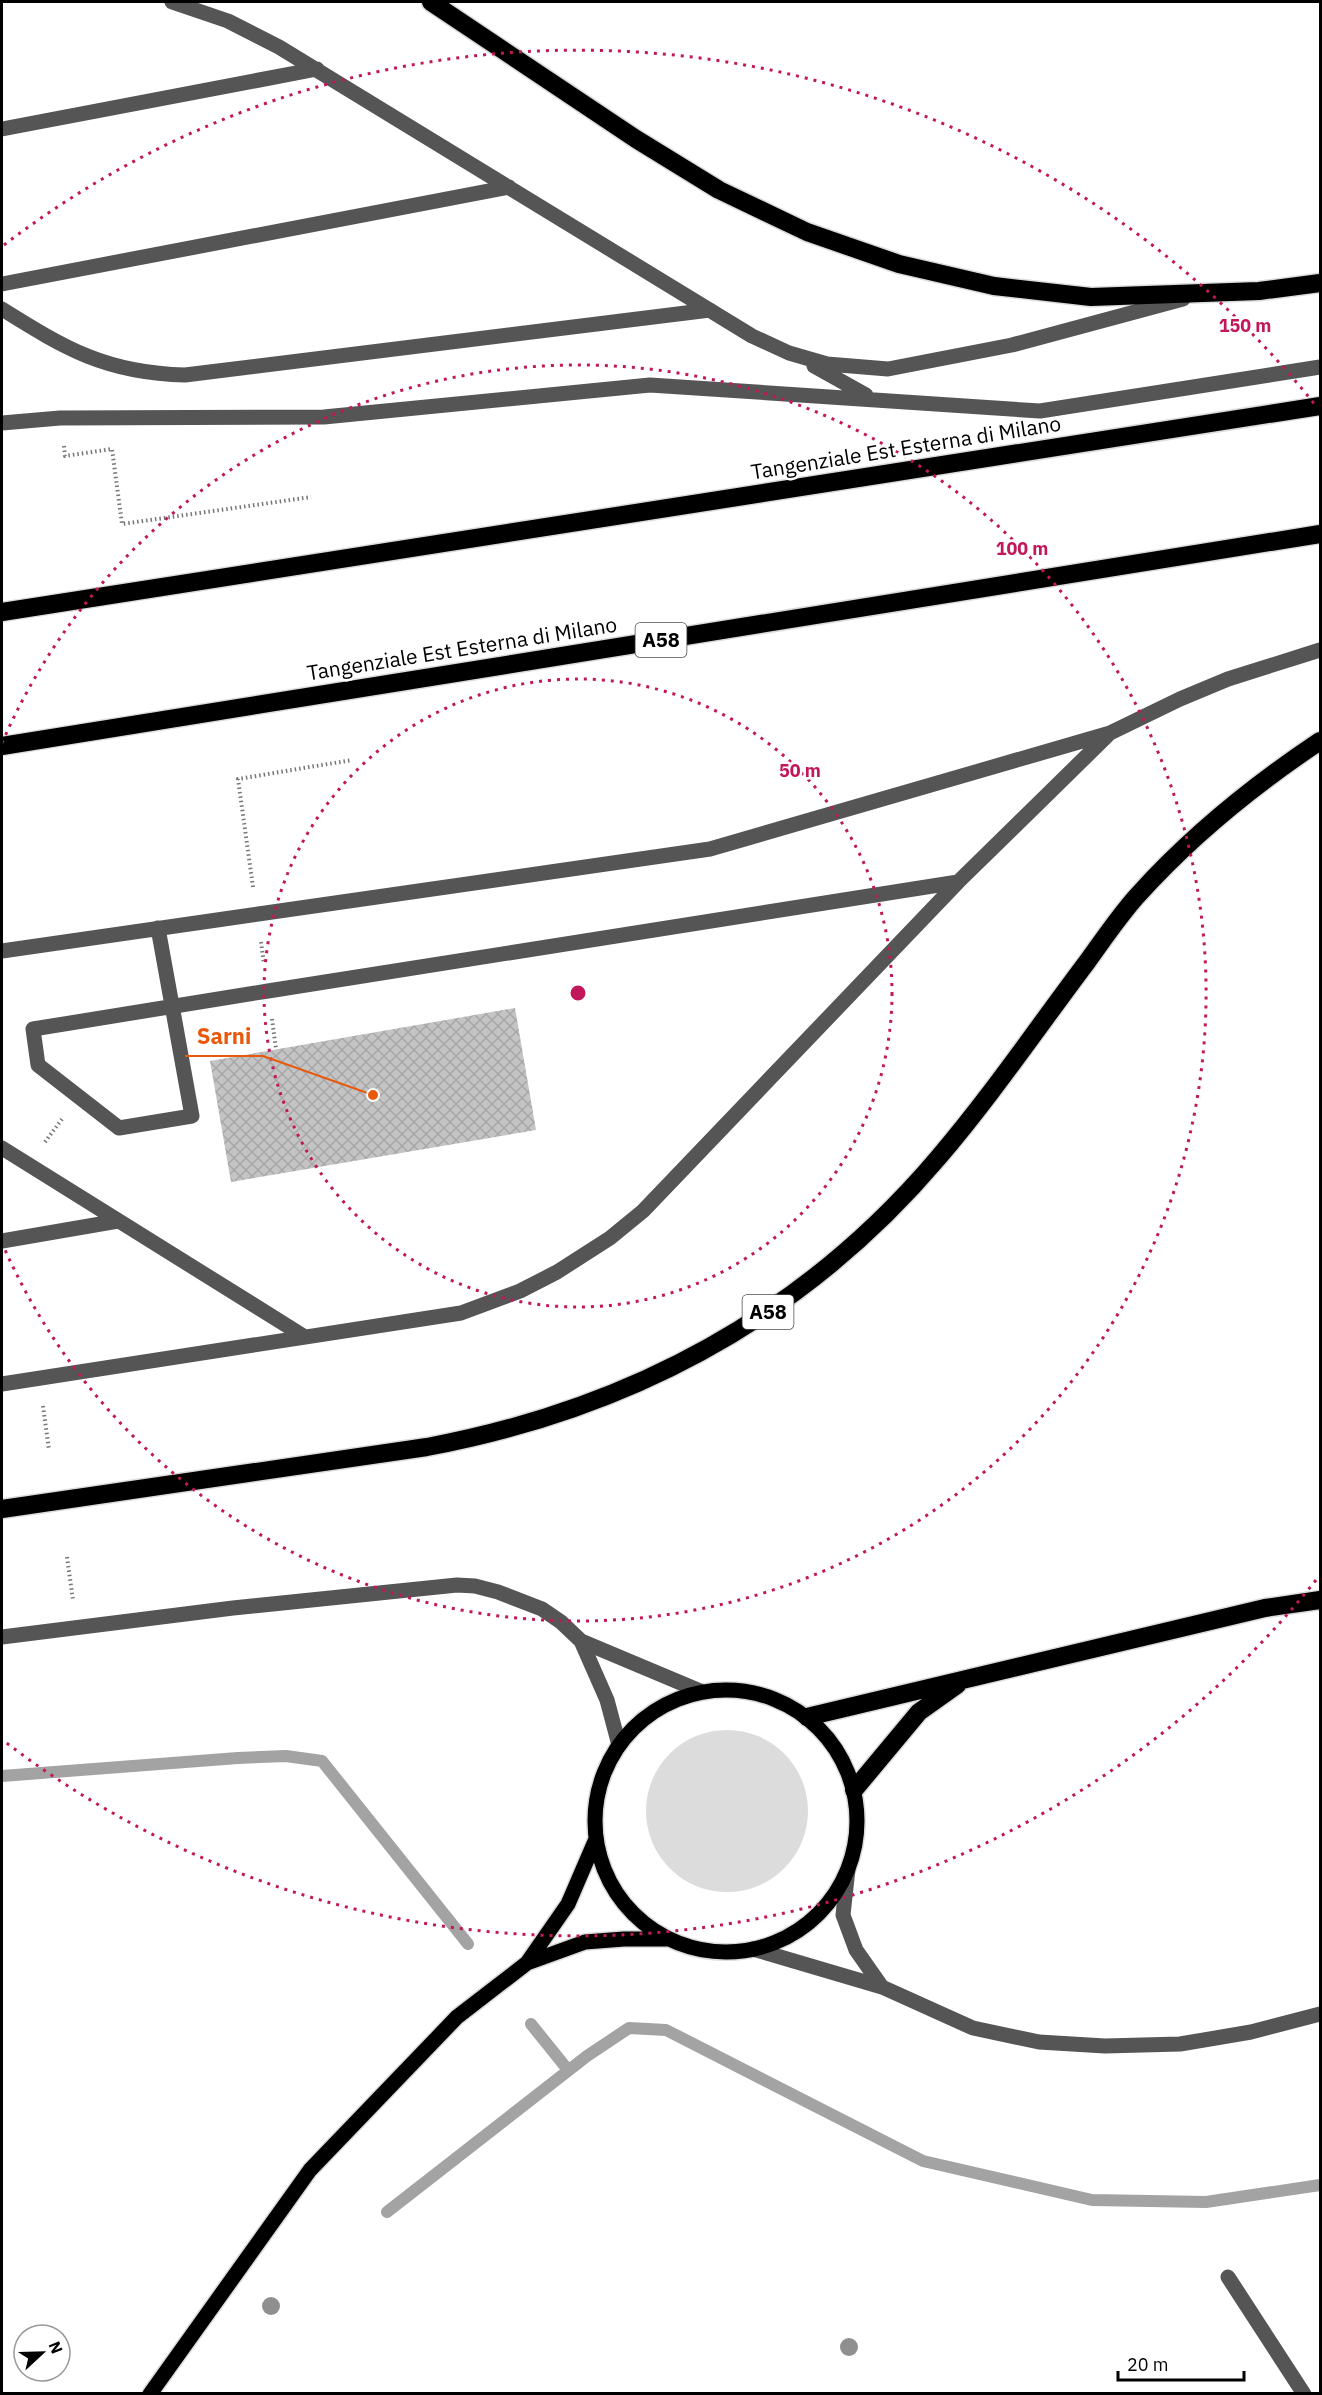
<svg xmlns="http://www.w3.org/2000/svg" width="1322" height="2395" viewBox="0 0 1322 2395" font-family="'IBM Plex Sans',sans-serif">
<defs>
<pattern id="building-cross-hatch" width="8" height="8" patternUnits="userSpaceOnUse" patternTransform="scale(1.5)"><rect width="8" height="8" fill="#c4c4c4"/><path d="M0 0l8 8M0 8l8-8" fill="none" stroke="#a7a7a7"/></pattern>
</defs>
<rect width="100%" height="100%" fill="#fff"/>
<path fill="#dcdcdc" d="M646 1811a81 81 0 1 1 162 0a81 81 0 1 1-162 0Z"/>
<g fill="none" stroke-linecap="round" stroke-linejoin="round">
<path stroke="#a3a3a3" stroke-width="12" d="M2,1776L238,1758L286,1756L322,1761L468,1944
M531,2024L568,2070
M387,2212L587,2056L629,2028L666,2030L923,2161L1092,2200L1206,2202L1320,2185"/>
</g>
<path fill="url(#building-cross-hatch)" d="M515,1008L536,1130L231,1182L210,1061Z"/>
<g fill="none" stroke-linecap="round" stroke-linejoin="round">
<g stroke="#dbdbdb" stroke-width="18">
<path id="major" d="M595 1821a131 131 0 1 1 262 0a131 131 0 1 1-262 0Z
M527,1963L568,1904L596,1839
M150,2394L310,2170L457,2017L527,1963L585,1942L624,1939H667"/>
</g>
<g stroke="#dbdbdb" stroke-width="21">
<path id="highway" d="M431,2L636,139L719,190L807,232L899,264L994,286L1091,297L1259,291L1320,283
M2,612L1320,406
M2,746L1320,534
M2,1509L427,1447C630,1409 803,1317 938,1158C991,1096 1038,1027 1087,962C1103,940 1119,916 1137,896C1190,837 1254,785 1320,741
M807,1717L1265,1608L1320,1600
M854,1790L919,1712L957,1685"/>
</g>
<path stroke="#777" stroke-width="4" stroke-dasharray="1.5 3" stroke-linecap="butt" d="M64,446L65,456L112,449L122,524L311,497
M253,887L238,779L352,760
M261,942L264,964
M272,1019L276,1049
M45,1142L62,1119
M43,1406L49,1450
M67,1557L73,1600"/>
<path stroke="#555" stroke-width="15" d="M172,2L228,21L279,47L752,336L789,353L827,364L888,369L1012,345L1183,299
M2,129L317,69
M2,284L509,187
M2,309C66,349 106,373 185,375L710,310
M814,366L866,395
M2,423L60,418L324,417L650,385L1040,411L1320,367
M158,928L192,1116L119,1128L38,1065L33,1029L268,991L958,882
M2,951L710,849L1110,733L1180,699L1228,679L1320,650
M2,1148L305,1337
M2,1241L118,1221
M2,1384L461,1313L520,1291L557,1272L610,1238L643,1211L958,882L1108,735
M2,1637L233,1608L457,1585L475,1586L498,1592L542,1609L561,1622L581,1641L700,1691
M581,1641L607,1700L619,1745
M848,1869L843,1915L856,1950L882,1987
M753,1949L882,1987L973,2028L1039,2042L1105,2046L1180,2044L1251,2032L1320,2014
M1228,2277L1304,2394"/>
<use href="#major" stroke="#000" stroke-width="15"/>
<use href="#highway" stroke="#000" stroke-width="18"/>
</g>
<g fill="#8f8f8f">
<circle cx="271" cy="2306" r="9"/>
<circle cx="849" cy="2347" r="9"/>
</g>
<g fill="none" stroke="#c2185b" stroke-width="3" stroke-dasharray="3 6">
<circle cx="578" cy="993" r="314"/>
<path d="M2 743A628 628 0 1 1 2 1243"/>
<path d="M1316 1580A943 943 0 0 1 4 1741M4 245A943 943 0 0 1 1316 406"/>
</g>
<g text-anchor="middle" stroke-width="5" stroke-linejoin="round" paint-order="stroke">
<g fill="#fff" stroke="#4c4c4c" stroke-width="1.5">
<rect x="635.5" y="623" width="51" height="34" rx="4.5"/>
<rect x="742.5" y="1295" width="51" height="34" rx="4.5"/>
</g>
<g font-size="20" font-weight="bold" fill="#000">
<text x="661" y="647">A58</text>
<text x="768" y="1319">A58</text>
</g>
<g font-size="21" fill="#000" stroke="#fff">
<text transform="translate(906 448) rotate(-9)" y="7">Tangenziale Est Esterna di Milano</text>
<text transform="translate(462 649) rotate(-9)" y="7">Tangenziale Est Esterna di Milano</text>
</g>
</g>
<circle cx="578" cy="993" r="9" fill="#c2185b" stroke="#fff" stroke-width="3"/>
<g font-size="18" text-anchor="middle" font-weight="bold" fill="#c2185b" stroke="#fff" stroke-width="5" stroke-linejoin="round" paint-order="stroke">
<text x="1245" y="332">150 m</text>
<text x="1022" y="555">100 m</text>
<text x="800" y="777">50 m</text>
</g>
<path fill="none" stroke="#e8590c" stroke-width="2" d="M373 1095L263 1056H185"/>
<circle fill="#e8590c" stroke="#fff" stroke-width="2" cx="373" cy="1095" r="6"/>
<g font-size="22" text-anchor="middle" font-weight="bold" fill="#e8590c" stroke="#fff" stroke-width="5" stroke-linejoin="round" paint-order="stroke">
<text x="224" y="1044">Sarni</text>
</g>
<rect width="1322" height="2395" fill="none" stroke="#000000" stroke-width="6"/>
<g transform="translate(42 2353) rotate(68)"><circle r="28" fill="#ffffff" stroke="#999999" stroke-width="1.5"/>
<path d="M0-4.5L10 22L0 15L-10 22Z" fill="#000000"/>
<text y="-9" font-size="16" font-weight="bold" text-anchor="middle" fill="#000000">N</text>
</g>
<path d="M1118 2371v9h126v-9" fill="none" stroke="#000000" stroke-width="3"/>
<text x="1127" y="2371" font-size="18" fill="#000000" stroke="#ffffff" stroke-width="4.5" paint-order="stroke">20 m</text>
</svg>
